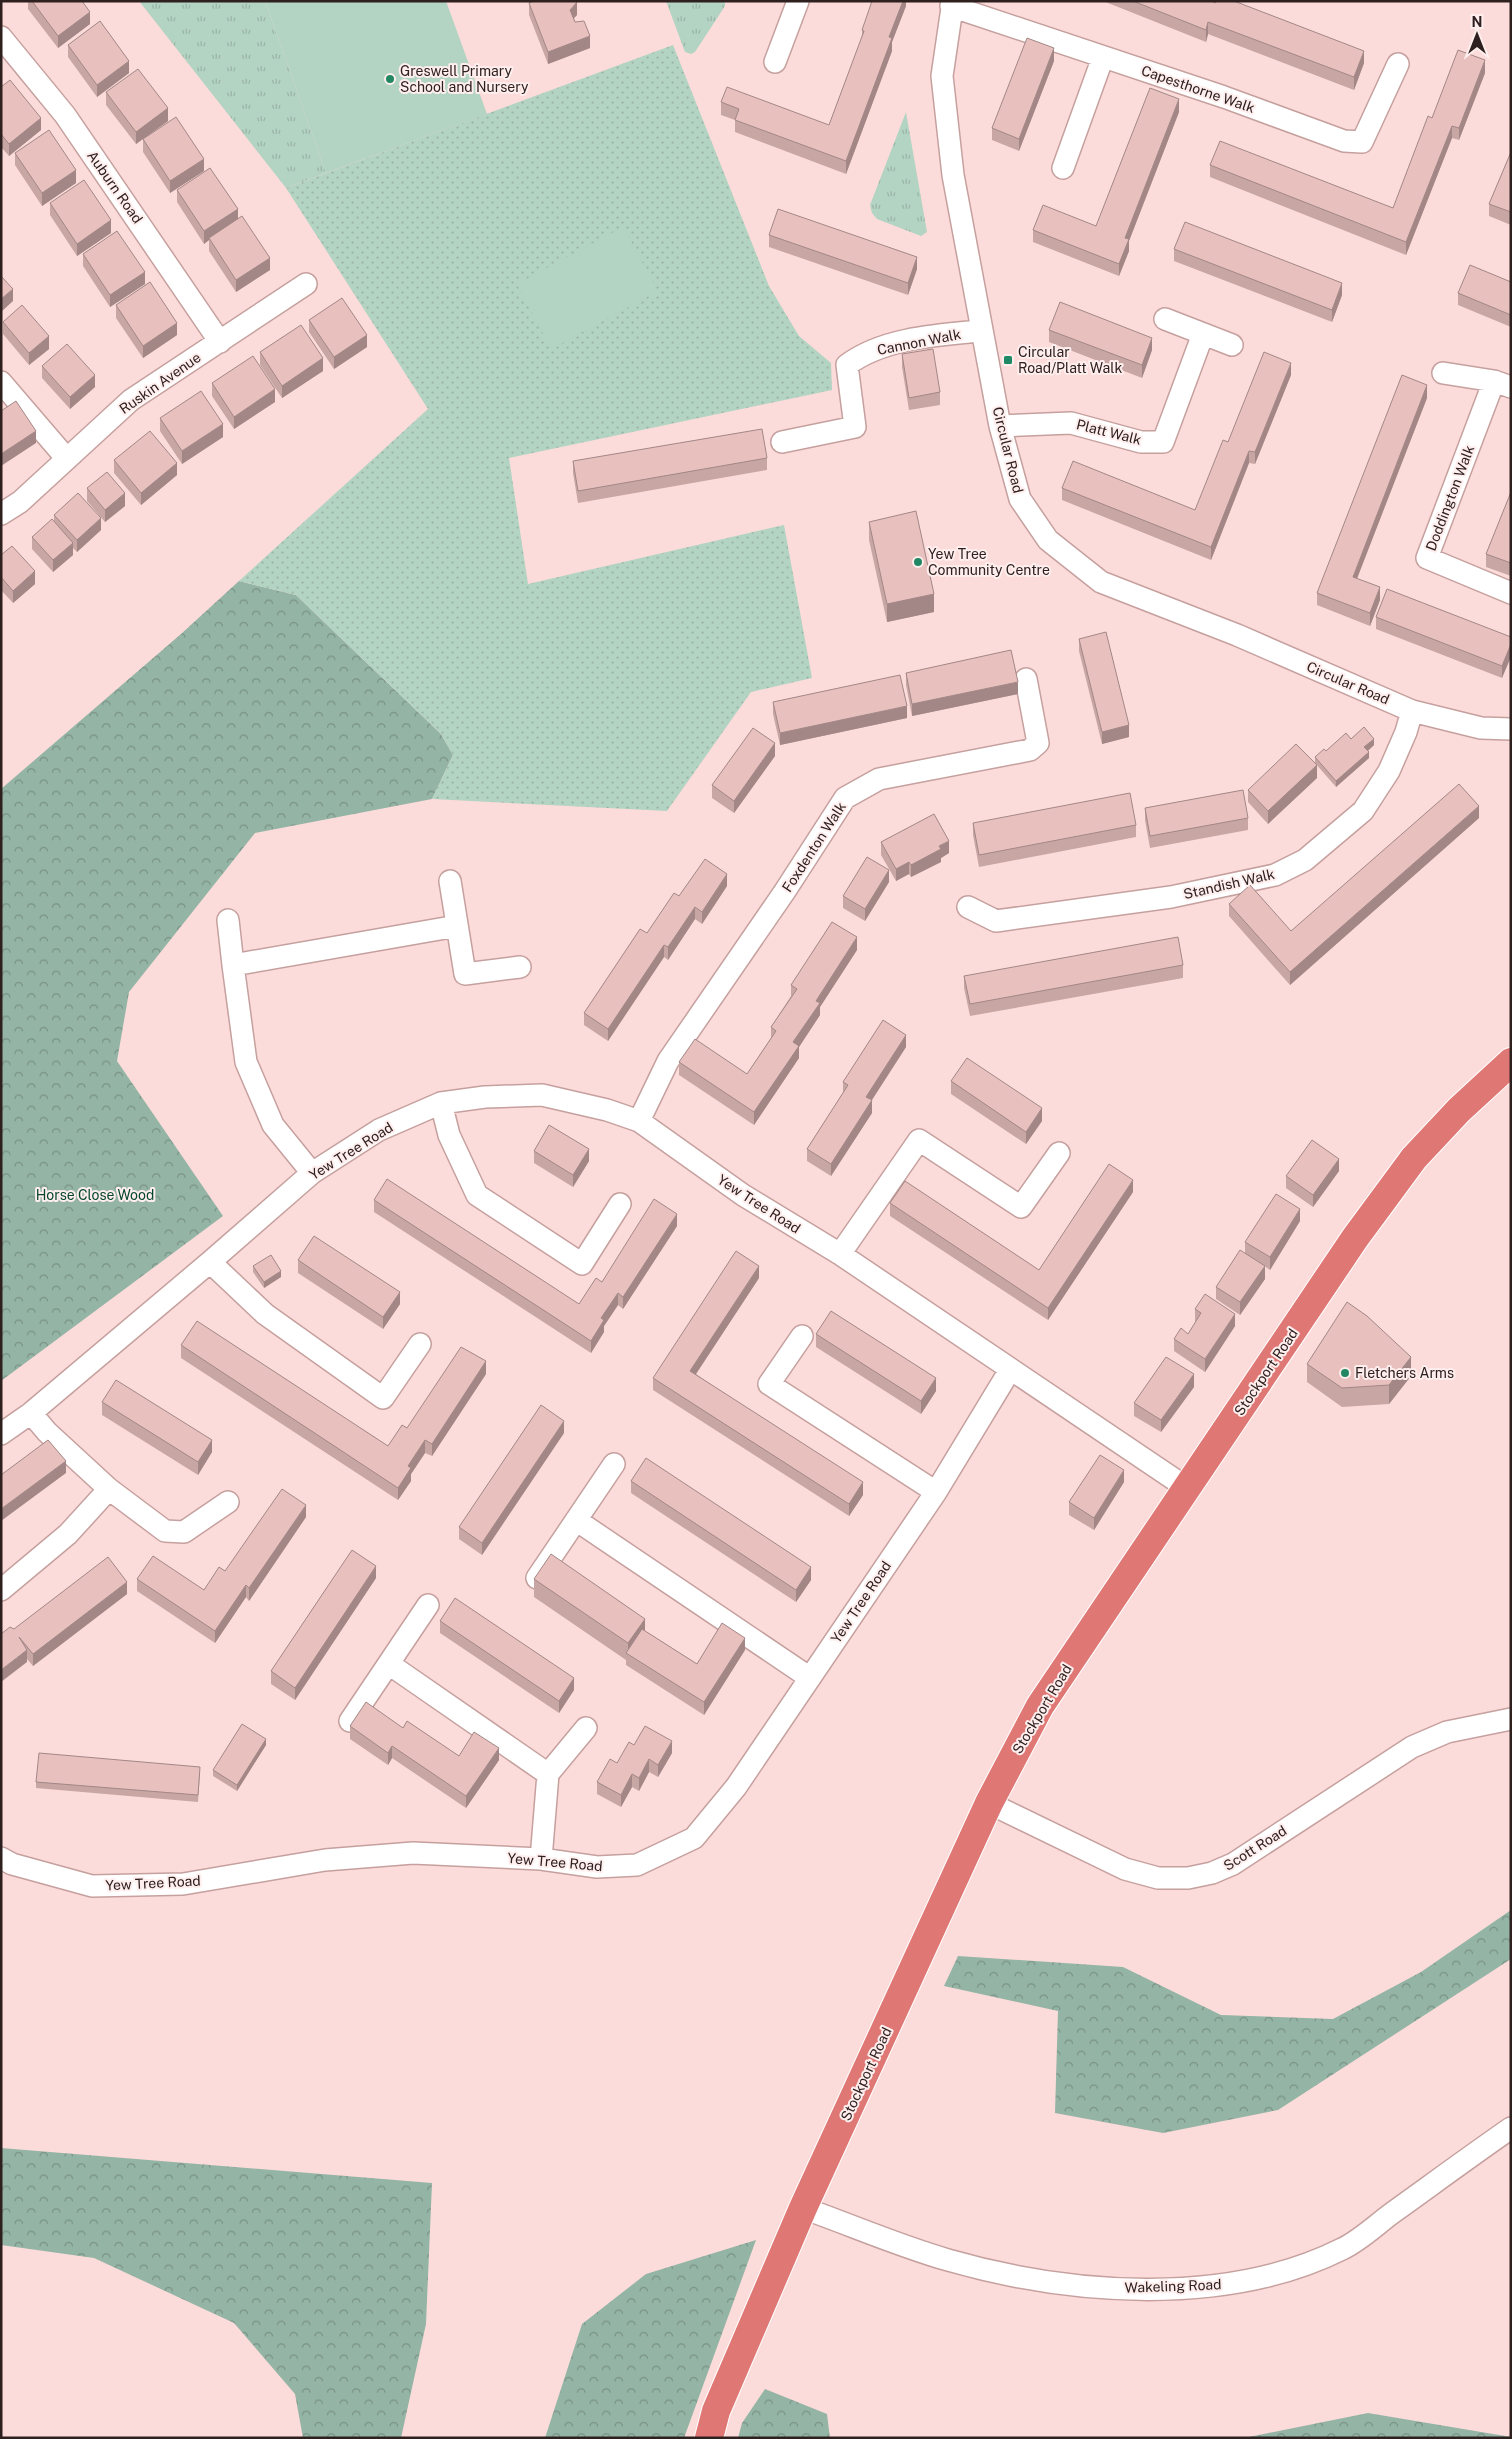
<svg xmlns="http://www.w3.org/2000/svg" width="1512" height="2439" viewBox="0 0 1512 2439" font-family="'Public Sans',sans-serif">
<defs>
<pattern id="grass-tufts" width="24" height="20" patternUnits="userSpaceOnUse" patternTransform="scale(1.25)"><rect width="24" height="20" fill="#b3d3c3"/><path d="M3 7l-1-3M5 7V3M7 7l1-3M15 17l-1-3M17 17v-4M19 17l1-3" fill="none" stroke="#9ab5a7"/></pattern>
<pattern id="forest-crowns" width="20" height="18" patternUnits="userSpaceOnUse" patternTransform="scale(1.25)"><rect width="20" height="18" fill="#94b4a5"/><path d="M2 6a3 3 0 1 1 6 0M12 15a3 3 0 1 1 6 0" fill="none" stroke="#799286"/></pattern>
<pattern id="park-dots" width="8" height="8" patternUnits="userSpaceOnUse" patternTransform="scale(1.25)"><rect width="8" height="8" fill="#b3d3c3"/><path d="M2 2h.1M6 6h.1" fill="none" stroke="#9ab5a7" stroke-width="1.8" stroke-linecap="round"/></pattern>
</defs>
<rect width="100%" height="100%" fill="#fcdcda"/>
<path fill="url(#grass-tufts)" d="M139,1H265L326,173L286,188Z
M666,1H725V6L695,52L691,54L685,52Z
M906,112L927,232L921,236L877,219L872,213L870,205Z"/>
<path fill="url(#forest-crowns)" d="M239,581L296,595L441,734L453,755L432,799L255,833L129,992L117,1061L223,1216L1,1381V789L181,634Z
M1511,1910V1959L1278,2110L1163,2133L1055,2113L1058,2011L944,1986L958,1956L1123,1967L1221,2015L1333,2019L1421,1972Z
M1,2148L432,2183L426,2324L401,2438H303L295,2394L234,2323L94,2258L1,2245Z
M756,2240L684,2438H545L582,2324L646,2274Z
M765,2389L827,2414L830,2438H738L742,2423Z
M1368,2413L1511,2437V2438H1244Z"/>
<path fill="url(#park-dots)" d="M673,45L769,286L799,336L831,363L832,390L509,458L528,584L784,525L812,678L751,692L667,811L432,799L453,755L441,734L296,595L239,581L428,409L286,188Z"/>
<path fill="#b3d3c3" d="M265,1H446L487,114L326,173Z
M623,227L658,291L551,349L517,284Z"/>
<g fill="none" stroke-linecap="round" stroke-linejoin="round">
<g stroke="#c5a09e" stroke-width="24">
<path id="street" d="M953,1L942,76L953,175L1000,426L1020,499L1048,540L1101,582L1237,635L1412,711L1481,728L1511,729
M951,6L1224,97L1344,141L1362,142L1398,64
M1,37L65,115L220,342
M775,62L798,1
M1063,168L1103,57
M1165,319L1232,345
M1443,373L1494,381L1511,387
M1494,381L1427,558L1511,593
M1,382L67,459
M1000,426L1071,423L1141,442H1163L1203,334
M782,442L855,427L847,365C883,338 937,335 981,331
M1,514L20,502L131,400L306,284
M450,881L465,974L520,967
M968,907L996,921L1171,897L1275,875L1305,860L1363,811L1389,771L1406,732L1412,711
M228,920L233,965
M441,1103L449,1135L477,1195L582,1264L620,1204
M639,1121L668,1061L785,891L845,798L879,779L1030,750L1038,743L1026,679
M312,1173L273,1125L246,1062L233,965L457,926
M840,1254L919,1140L1021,1207L1059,1153
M210,1262L265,1314L383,1398L420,1344
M802,1336L769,1384L936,1492
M31,1413L47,1432L109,1489L165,1531L184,1532L228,1502
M1,1434L31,1413L210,1262L312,1173L379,1130L441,1103L485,1097L542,1095L607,1110L639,1121L743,1195L840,1254L1187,1488
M576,1520L810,1678
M537,1578L614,1464
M1,1590L68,1534L109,1489
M389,1664L548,1774L541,1859
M350,1721L428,1605
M548,1774L586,1728
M989,1803L1125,1869L1158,1878H1188L1212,1873L1233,1864L1412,1747L1447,1732L1511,1719
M1,1858L12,1864L92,1886L183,1884L325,1860L413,1853L541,1859L597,1867L637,1865L694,1838L736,1787L936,1492L1010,1370
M803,2208C851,2225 899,2246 948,2260C1070,2295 1226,2307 1342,2249C1361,2240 1378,2223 1395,2211C1434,2183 1472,2155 1511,2128"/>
</g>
<g stroke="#fff" stroke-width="30">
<path id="highway" d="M709,2438L716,2411L803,2208L989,1803L1040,1706L1355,1238L1414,1158L1459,1110L1511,1062"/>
</g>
<use href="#street" stroke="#fff" stroke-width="21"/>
<use href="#highway" stroke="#df7775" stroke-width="28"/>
</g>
<path fill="#c8a6a4" d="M28,1H82L90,24L58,48L28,9Z
M906,1V6L892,42V51L846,174L735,132V120L721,115V102L829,125L862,38V30Z
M1103,1H1212L1364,63L1354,90L1208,34L1206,42Z
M529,3L577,15L574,18L575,22L590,48L548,64L529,15Z
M68,45L129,73L97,97L68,57Z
M1054,61L1019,151L992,140V128Z
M1485,73L1459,140L1452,138L1406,255L1210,177V165L1393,208L1432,118Z
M1,87L41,130L9,156L1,147Z
M106,92L168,121L136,144L106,105Z
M1179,112L1129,241V251L1119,276L1033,242V230L1096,226Z
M143,139L204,171L170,193L143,152Z
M1511,152V225L1489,216V204Z
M15,153L76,183L42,206L15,165Z
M177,190L238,220L270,270L236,292L209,251V240L204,244L177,202Z
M50,203L111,233L77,256L50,215Z
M769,235L917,269L908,295L769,247Z
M1174,249L1342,295L1332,322L1174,261Z
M83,254L145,284L110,307L83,266Z
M1511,282V327L1458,305V293Z
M116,305L177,335L143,358L116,318Z
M309,320L367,347L334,369L309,332Z
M3,322L49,349L29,365L3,334Z
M1049,330L1152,350L1142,378L1049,342Z
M260,352L323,371L282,398L260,365Z
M902,354L940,392V405L909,410L902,367Z
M42,366L95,387L70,409L42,378Z
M1291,375L1255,464L1249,463L1211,560L1062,500V488L1195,510L1228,442Z
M212,383L275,402L234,429L212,396Z
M1427,398L1357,578L1380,600L1370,626L1317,605V593Z
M160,418L223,437L182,464L160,431Z
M767,458V470L578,503L573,473V461Z
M114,460L177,475L141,505L114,473Z
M87,488L125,506L105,522L87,501Z
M1511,492V576L1486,567V554Z
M54,515L101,530L77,552L73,548V555L53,572L32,549V537L54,522Z
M869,522L934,612L887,622L869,540Z
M1,555L35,584L13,603L1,590Z
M1376,617L1511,637L1502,678L1376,629Z
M1079,639L1129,737L1102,744L1079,651Z
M906,673L1018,694L912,716L906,685Z
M773,702L907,718L780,745L773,714Z
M1351,739L1374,745L1368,751L1369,758L1336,787L1315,763V757L1326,751Z
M775,756L734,813L712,798V785Z
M1317,778L1268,824L1248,802V790Z
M1145,808L1248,818V830L1150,848L1145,820Z
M1479,818L1290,985L1229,916V904L1291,931Z
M973,823L1136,825V837L979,867L973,835Z
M881,842L949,853L941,858V862L911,877L909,874L896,881L881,855Z
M889,882L865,921L843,908V896Z
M727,886L702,924L695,919L668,960L664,957L608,1041L584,1025V1013L647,933L679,896Z
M857,950L820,1007V1015L799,1047V1058L754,1125L679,1075V1062L747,1074L771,1038V1027L791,996V985Z
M1183,965V978L970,1016L964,988V976Z
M906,1047L872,1100V1113L831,1176L807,1161V1149L843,1093V1082Z
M951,1081L1042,1121L1026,1144L951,1094Z
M534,1151L589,1161L573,1187L534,1163Z
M1339,1171L1313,1207L1286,1188V1176Z
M1133,1192L1048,1320L890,1216V1203L1039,1270Z
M374,1200L579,1304L602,1282L677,1226L623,1309L618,1305L604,1326V1332L591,1353L374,1212Z
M1300,1221L1270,1270L1263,1265L1265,1279L1240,1315L1216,1299V1287L1245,1254V1242Z
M298,1260L400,1304L383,1329L298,1273Z
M253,1266L281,1277L264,1288L253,1272Z
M759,1278L696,1374L863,1495L849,1516L653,1390V1378Z
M1195,1309L1235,1326L1205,1372L1174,1351V1339L1188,1334L1196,1322L1195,1321Z
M816,1334L936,1391L921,1414L816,1347Z
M181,1345L388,1446L407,1428L486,1374L432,1456L425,1453L411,1474V1481L398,1500L181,1358Z
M1307,1364L1411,1376L1389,1404L1342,1407L1307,1382Z
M1194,1387L1161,1432L1134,1416V1403Z
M102,1402L212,1452L198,1475L102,1415Z
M564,1433L482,1555L459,1539V1527Z
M631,1481L811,1580L796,1602L631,1493Z
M1124,1482L1094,1530L1069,1515V1502Z
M306,1517L249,1601L246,1597L215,1643L137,1591V1579L204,1590L225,1571Z
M376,1578L295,1700L271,1684V1671Z
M534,1579L645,1631L697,1664L745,1650L704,1715L626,1665V1660L534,1597Z
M127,1594L33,1666L27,1659V1662L14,1629Z
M440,1621L574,1690L559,1713L440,1633Z
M350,1726L403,1728L459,1756L499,1760L466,1808L392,1758L388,1765L350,1739Z
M266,1745L237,1791L213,1776V1770Z
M634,1745L672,1753L658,1777L649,1772L639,1791L632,1787L621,1807L597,1794V1782L617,1763Z
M200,1773L198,1802L36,1788V1782Z"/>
<path fill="#a28786" d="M903,1H906V6L892,42V51L846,174V161L889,37Z
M577,2V15L570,22V10Z
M90,12V24L58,48V36Z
M1208,22V34L1206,42V30Z
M590,36V48L548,64V52Z
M1054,48V61L1019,151V139Z
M1364,51V63L1354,90V77Z
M1485,60V73L1459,140V128Z
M129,61V73L97,97V85Z
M1179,99V112L1129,241V251L1119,276V264L1125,238Z
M168,108V121L136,144V132Z
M41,118V130L9,156V144Z
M1452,126V138L1406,255V242Z
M204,159V171L170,193V181Z
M76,170V183L42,206V193Z
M238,209V222L209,238V240L204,244V231Z
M111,220V233L77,256V244Z
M917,257V269L908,295V283Z
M270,258V270L236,292V280Z
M145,272V284L110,307V295Z
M1342,283V295L1332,322V310Z
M13,289V301L1,312V299Z
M177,323V335L143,358V346Z
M367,335V347L334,369V357Z
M49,336V349L29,365V353Z
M1152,338V350L1142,378V365Z
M323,358V371L282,398V386Z
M1291,363V375L1255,464V452Z
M95,375V387L70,409V397Z
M1427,385V398L1353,589V577Z
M275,389V402L234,429V417Z
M223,424V437L182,464V451Z
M36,431V443L1,466V454Z
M1249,451V463L1211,560V547Z
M177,463V475L141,505V493Z
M125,493V506L105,522V510Z
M101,518V530L77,552V540Z
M73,543V555L53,572V560Z
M35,571V584L13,603V591Z
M1380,587V600L1370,626V613Z
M934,594V612L887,622V604Z
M1511,644V657L1502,678V666Z
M1018,682V694L912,716V704Z
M907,706V718L780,745V733Z
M1129,725V737L1102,744V732Z
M1374,739V745L1364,754V747Z
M775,743V756L734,813V801Z
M1369,752V758L1336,787V781Z
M1317,765V778L1268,824V811Z
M1479,806V818L1290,985V972Z
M949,841V853L941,858V862L911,877V865L939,846Z
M909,862V874L896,881V869Z
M889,870V882L865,921V909Z
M727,874V886L702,924V912Z
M695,907V919L668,960V947Z
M857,937V950L820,1007V1015L799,1047V1058L754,1125V1112L793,1042L816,1001Z
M664,945V957L608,1041V1029Z
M906,1035V1047L866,1109V1097Z
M872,1100V1113L831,1176V1164Z
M1042,1108V1121L1026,1144V1132Z
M589,1149V1161L573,1187V1175Z
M1339,1159V1171L1313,1207V1195Z
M1133,1180V1192L1048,1320V1308Z
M1300,1209V1221L1270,1270V1257Z
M677,1214V1226L623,1309V1297Z
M759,1266V1278L690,1383V1371Z
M1265,1266V1279L1240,1315V1302Z
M281,1271V1277L264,1288V1282Z
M400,1292V1304L383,1329V1317Z
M618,1293V1305L604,1326V1332L591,1353V1341L601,1318Z
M1235,1314V1326L1205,1372V1359Z
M1411,1357V1376L1389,1404V1385Z
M486,1361V1374L432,1456V1444Z
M1194,1374V1387L1161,1432V1420Z
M936,1378V1391L921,1414V1401Z
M564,1421V1433L482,1555V1543Z
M212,1440V1452L198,1475V1462Z
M425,1440V1453L411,1474V1481L398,1500V1488L408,1466Z
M66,1461V1473L1,1521V1509Z
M1124,1470V1482L1094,1530V1518Z
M863,1482V1495L849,1516V1504Z
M306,1505V1517L249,1601V1588Z
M376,1566V1578L295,1700V1688Z
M811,1567V1580L796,1602V1590Z
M127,1582V1594L33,1666V1654Z
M246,1585V1597L215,1643V1631Z
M645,1619V1637L628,1654V1643Z
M745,1638V1650L704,1715V1702Z
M27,1650V1662L1,1682V1670Z
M574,1678V1690L559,1713V1701Z
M266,1739V1745L237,1791V1785Z
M672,1741V1753L658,1777V1765Z
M392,1746V1758L388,1765V1753Z
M499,1748V1760L466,1808V1796Z
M649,1759V1772L639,1791V1778Z
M632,1774V1787L621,1807V1795Z"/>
<path fill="#e8c1bf" stroke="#a28786" d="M32,1H82L90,12L58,36Z
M534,1H576L577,2L570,10L575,22L584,21L590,36L548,52L529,3Z
M872,1H903L889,37L892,38L846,161L735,120L739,109L721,102L727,87L829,125L864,31L862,30Z
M1133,1H1212L1215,3L1216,1H1234L1364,51L1354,77L1208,22L1206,30Z
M100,21L129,61L97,85L68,45Z
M1027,38L1054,48L1019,139L992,128Z
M1458,50L1485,60L1459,128L1452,126L1406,242L1210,165L1220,141L1393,208L1428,116L1432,118Z
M138,69L168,108L136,132L106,92Z
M10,80L41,118L9,144L1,134V87Z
M1150,88L1179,99L1125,238L1129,239L1119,264L1033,230L1043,205L1096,226Z
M176,117L204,159L170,181L143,139Z
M49,130L76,170L42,193L15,153Z
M1511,152V212L1489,204Z
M210,168L238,209L204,231L177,190Z
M84,180L111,220L77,244L50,203Z
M778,209L917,257L908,283L769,235Z
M242,216L270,258L236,280L209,238Z
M1185,222L1342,283L1332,310L1174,249Z
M117,231L145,272L110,295L83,254Z
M1470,265L1511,282V315L1458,293Z
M1,276L13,289L1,299Z
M150,282L177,323L143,346L116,305Z
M342,298L367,335L334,357L309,320Z
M1060,302L1152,338L1142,365L1049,330Z
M22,305L49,336L29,353L3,322Z
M301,325L323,358L282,386L260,352Z
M67,344L95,375L70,397L42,366Z
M933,349L940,392L909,398L902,354Z
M1264,352L1291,363L1255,452L1249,451L1211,547L1062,488L1073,461L1195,510L1223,440L1228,442Z
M253,356L275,389L234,417L212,383Z
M1402,375L1427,385L1353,577L1380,587L1370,613L1317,593Z
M201,391L223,424L182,451L160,418Z
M16,401L36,431L1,454V411Z
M762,429L767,458L578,491L573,461Z
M150,431L177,463L141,493L114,460Z
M107,472L125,493L105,510L87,488Z
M1511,492V563L1486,554Z
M78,493L101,518L77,540L54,515Z
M916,511L934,594L887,604L869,522Z
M52,519L73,543L53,560L32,537Z
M12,546L35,571L13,591L1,577V555Z
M1387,589L1511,637V644L1502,666L1376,617Z
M1106,632L1129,725L1102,732L1079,639Z
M1011,650L1018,682L912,704L906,673Z
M900,675L907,706L780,733L773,702Z
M1364,727L1374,739L1364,747L1369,752L1336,781L1315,757L1324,749L1326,751L1346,733L1351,739Z
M753,728L775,743L734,801L712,785Z
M1296,744L1317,765L1268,811L1248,790Z
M1459,784L1479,806L1290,972L1229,904L1250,885L1291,931Z
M1243,790L1248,818L1150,836L1145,808Z
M1130,793L1136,825L979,855L973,823Z
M934,814L949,841L939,846L941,849L911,865L909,862L896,869L881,842Z
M867,857L889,870L865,909L843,896Z
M705,859L727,874L702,912L695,907L668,947L664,945L608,1029L584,1013L640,929L647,933L674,893L679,896Z
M832,922L857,937L816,1001L820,1003L793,1042L799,1046L754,1112L679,1062L695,1039L747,1074L776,1031L771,1027L797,989L791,985Z
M1178,937L1183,965L970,1004L964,976Z
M883,1020L906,1035L866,1097L872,1100L831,1164L807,1149L848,1085L843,1082Z
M967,1058L1042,1108L1026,1132L951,1081Z
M549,1125L589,1149L573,1175L534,1151Z
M1312,1140L1339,1159L1313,1195L1286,1176Z
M1109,1164L1133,1180L1048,1308L890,1203L905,1181L1039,1270Z
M387,1179L579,1304L596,1278L602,1282L654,1199L677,1214L623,1297L618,1293L601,1318L604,1320L591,1341L374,1200Z
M1276,1194L1300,1209L1270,1257L1245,1242Z
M314,1236L400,1292L383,1317L298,1260Z
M1240,1250L1265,1266L1240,1302L1216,1287Z
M736,1251L759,1266L690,1371L863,1482L849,1504L653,1378Z
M271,1255L281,1271L264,1282L253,1266Z
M1205,1294L1235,1314L1205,1359L1174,1339L1181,1328L1188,1334L1201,1313L1195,1309Z
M1347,1302L1367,1316L1411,1357L1389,1385L1342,1388L1307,1364Z
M831,1311L936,1378L921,1401L816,1334Z
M197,1321L388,1446L402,1425L407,1428L461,1347L486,1361L432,1444L425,1440L408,1466L411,1468L398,1488L181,1345Z
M1166,1357L1194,1374L1161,1420L1134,1403Z
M116,1380L212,1440L198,1462L102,1402Z
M541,1405L564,1421L482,1543L459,1527Z
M48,1440L66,1461L1,1509V1475Z
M1100,1455L1124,1470L1094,1518L1069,1502Z
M646,1458L811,1567L796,1590L631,1481Z
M282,1489L306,1505L249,1588L246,1585L215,1631L137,1579L153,1556L204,1590L219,1567L225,1571Z
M352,1550L376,1566L295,1688L271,1671Z
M551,1554L645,1619L628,1643L534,1579Z
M108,1557L127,1582L33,1654L19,1637L27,1650L1,1670V1634L10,1627L14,1629Z
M455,1598L574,1678L559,1701L440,1621Z
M722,1623L745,1638L704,1702L626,1653L642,1629L697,1664Z
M366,1702L403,1728L407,1721L459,1756L474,1732L499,1748L466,1796L392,1746L388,1753L350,1726Z
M242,1724L266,1739L237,1785L213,1770Z
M645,1726L672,1741L658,1765L649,1759L639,1778L632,1774L621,1795L597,1782L610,1759L617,1763L629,1742L634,1745Z
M39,1753L200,1767L198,1795L36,1782Z"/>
<g fill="#228863" stroke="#feeeed" stroke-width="2">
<circle cx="390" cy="79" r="5"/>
<rect x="1003" y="355" width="10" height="10" rx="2.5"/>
<circle cx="918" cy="562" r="5"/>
<circle cx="1345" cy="1373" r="5"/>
</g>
<g text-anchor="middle" stroke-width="4" stroke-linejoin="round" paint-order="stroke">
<g font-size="14" fill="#2e201f" stroke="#feeeed" text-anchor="start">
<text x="400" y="76">Greswell Primary<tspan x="400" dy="16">School and Nursery</tspan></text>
<text x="1018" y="357">Circular<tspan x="1018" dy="16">Road/Platt Walk</tspan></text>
<text x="928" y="559">Yew Tree<tspan x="928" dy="16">Community Centre</tspan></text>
<text x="1355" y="1378">Fletchers Arms</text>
</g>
<g font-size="14" fill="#2e201f" stroke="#feeeed">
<text transform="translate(1198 89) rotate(19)" y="5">Capesthorne Walk</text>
<text transform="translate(115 187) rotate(55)" y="5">Auburn Road</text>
<text transform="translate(919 342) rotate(-11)" y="5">Cannon Walk</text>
<text transform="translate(160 383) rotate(-35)" y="5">Ruskin Avenue</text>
<text transform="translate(1109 432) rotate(14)" y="5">Platt Walk</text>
<text transform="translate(1008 450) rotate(76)" y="5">Circular Road</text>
<text transform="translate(1450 498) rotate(-69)" y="5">Doddington Walk</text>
<text transform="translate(1348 683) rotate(23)" y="5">Circular Road</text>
<text transform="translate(814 847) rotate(-57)" y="5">Foxdenton Walk</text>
<text transform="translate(1229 884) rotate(-13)" y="5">Standish Walk</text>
<text transform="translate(351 1151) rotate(-32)" y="5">Yew Tree Road</text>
<text transform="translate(759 1204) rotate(33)" y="5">Yew Tree Road</text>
<text transform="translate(1266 1372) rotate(-56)" y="5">Stockport Road</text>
<text transform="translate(861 1602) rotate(-56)" y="5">Yew Tree Road</text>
<text transform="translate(1042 1709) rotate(-59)" y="5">Stockport Road</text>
<text transform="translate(1255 1848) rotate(-32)" y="5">Scott Road</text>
<text transform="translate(555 1862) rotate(5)" y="5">Yew Tree Road</text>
<text transform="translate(153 1883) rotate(-3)" y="5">Yew Tree Road</text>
<text transform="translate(866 2074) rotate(-65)" y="5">Stockport Road</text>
<text transform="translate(1173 2286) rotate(-2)" y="5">Wakeling Road</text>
</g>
<g font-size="14" fill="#054630" stroke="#feeeed">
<text x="95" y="1200">Horse Close Wood</text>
</g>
</g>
<rect width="1512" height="2439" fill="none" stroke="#2e201f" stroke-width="5"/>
<g transform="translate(1477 35)" stroke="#feeeed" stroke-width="4" paint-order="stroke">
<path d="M0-4L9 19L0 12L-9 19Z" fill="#2e201f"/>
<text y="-8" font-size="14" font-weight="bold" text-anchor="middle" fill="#2e201f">N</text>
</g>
</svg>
